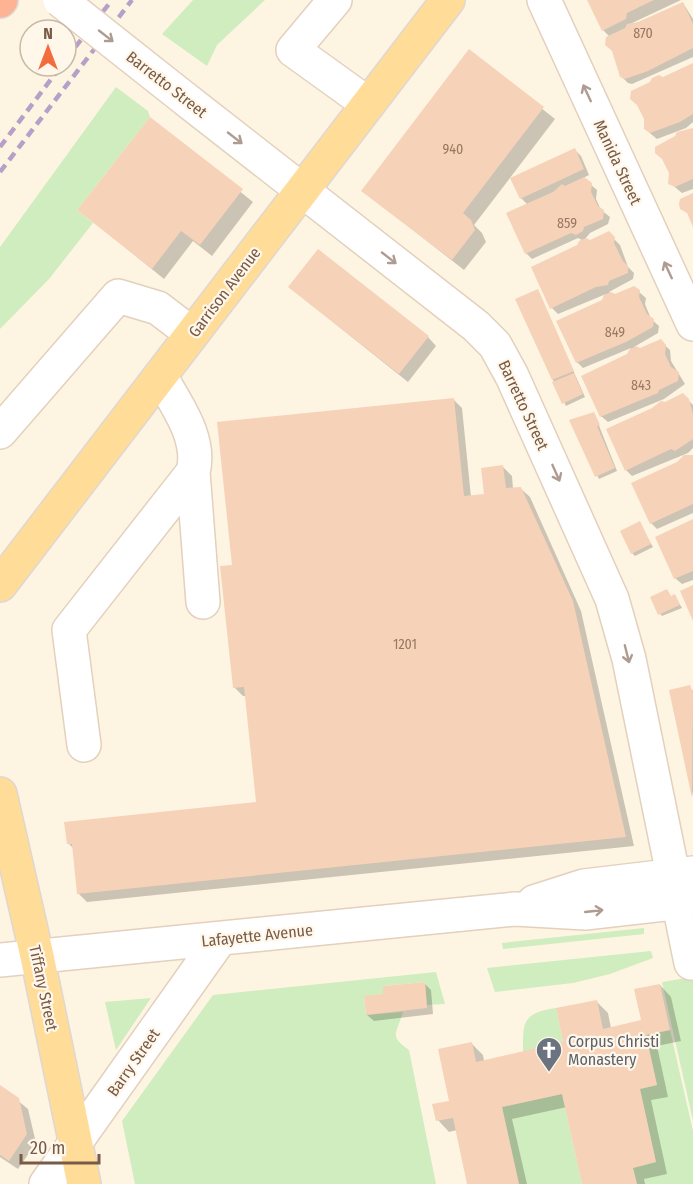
<svg xmlns="http://www.w3.org/2000/svg" width="693" height="1184" viewBox="0 0 693 1184" font-family="'Fira Sans Condensed',sans-serif">
<rect width="100%" height="100%" fill="#fef4e2"/>
<path fill="#d0edbf" d="M193,0H265L217,45L207,66L162,34Z
M116,87L148,111L150,117L77,210L93,223L49,279L0,329V247Z
M644,928V934L503,949L502,943Z
M651,951L653,958L610,974L573,983L495,992L487,968Z
M436,972L445,1004L427,1005L425,982L383,986V994L364,997L366,1015L403,1012C396,1036 389,1035 409,1050L436,1184H135L122,1121L213,995Z
M693,977V1121L662,982Z
M151,998L116,1050L105,1002Z
M556,1008L563,1042L523,1052C523,1022 522,1013 556,1008Z
M670,1030L693,1131V1184H637L633,1168L656,1162L640,1089L657,1085L646,1035Z
M562,1094L582,1184H519L502,1107Z"/>
<path fill="#0003" d="M589,0H681L630,24H638L683,3L693,19V57L632,84L628,83L621,76L610,37L603,30Z
M469,51L555,119L474,225L482,233L486,242L464,270L363,191Z
M693,65V122L686,128L657,139L645,129Z
M150,119L253,202L212,256L193,241L164,279L79,210Z
M693,130V189L682,193L670,183Z
M575,150L581,156L589,175L583,178L597,190L596,199L601,210L610,217L608,224L590,233L585,239L590,241L608,233L620,245L628,267L634,273L633,279L609,292L615,296L639,292L646,298L645,304L651,319L659,326L658,333L634,347L640,350L660,341L670,350L671,361L685,384L664,399L608,422L601,416L631,348L583,368L577,362L606,294L558,314L552,308L578,247L584,241L578,238L532,259L526,253L528,205L521,198Z
M538,291L585,397L566,406L553,380Z
M299,295L428,337L436,346L408,382Z
M683,395L693,405V448L688,453L632,476L626,470L665,404Z
M453,399L462,408L471,497L485,495L503,467L512,476L513,489L520,488L530,497L581,611L634,846L87,902L78,893L74,849L68,843L258,803L246,696H243L234,687L233,567Z
M594,413L617,471L599,479L571,421Z
M693,456V513L657,529L651,523Z
M693,521V580L682,584L675,578Z
M639,523L653,547L635,556L632,553Z
M675,596L682,608L662,616L660,614Z
M689,687L693,691V796L670,691Z
M425,984L431,990L433,1014L374,1021L367,1015L385,996Z
M660,985L671,997L681,1041L657,1046L668,1097L651,1100L667,1174L644,1179L645,1184H584L567,1107L512,1119L527,1184H469L457,1130L449,1132L438,1120L451,1102L471,1043L483,1055L484,1061L565,1044L596,1001L608,1013L611,1028L642,1022Z
M0,1086L28,1109L36,1143L18,1169L0,1157Z"/>
<path fill="#f6d2b8" d="M587,0H654L627,13L626,19L602,31Z
M683,2L693,24V48L648,71L625,79L620,77L612,51L605,45L606,37L625,28L627,24L638,22Z
M469,49L544,107L463,213L471,220L475,230L452,260L361,191Z
M693,63V114L680,122L650,133L644,129V119L637,105L630,99L631,91L650,82L652,78L659,75L663,77Z
M150,117L243,189L200,245L181,231L152,269L77,210Z
M693,128V179L675,187L668,184L669,173L662,159L655,153V147L675,136L677,132Z
M575,148L584,169L520,199L510,178Z
M584,177L592,183L591,192L598,206L604,210L603,219L584,227L583,231L576,235L571,233L525,254L506,213L553,192L562,184L565,186Z
M693,193V227L687,213L680,209L679,204L680,199Z
M609,231L615,237L614,243L623,261L628,266V273L609,281L608,285L596,287L550,309L531,267L577,245L579,241L586,238L590,240Z
M318,249L429,336L399,374L288,287Z
M634,286L640,290L639,297L647,314L654,319L653,327L626,342L576,363L556,321L602,300L604,295L611,292L615,294Z
M538,289L574,371L552,380L515,299Z
M661,339L666,345L665,354L671,367L679,372L678,381L659,390L658,393L600,417L581,376L627,354L629,350L636,346L640,348Z
M574,373L583,394L562,404L552,382Z
M683,393L689,399L693,414V439L675,451L671,449L625,471L606,429L652,408L661,401L665,402Z
M454,398L464,496L484,494L481,468L503,465L506,488L521,487L573,601L626,837L77,894L72,844H67L64,822L256,802L244,687L233,688L220,566L232,565L217,422Z
M594,412L600,425L597,426L615,468L595,477L569,420Z
M684,455H693V504L650,524L631,483L677,462Z
M693,519V571L674,579L655,537Z
M640,521L651,544L631,554L620,531Z
M693,585V621L680,591Z
M667,589L671,596L675,594L680,605L658,615L650,597Z
M690,685L693,693L692,798L669,690Z
M425,982L427,1008L366,1015L364,996L383,994V986Z
M660,984L670,1030L646,1035L657,1085L640,1089L656,1162L633,1168L637,1184H582L562,1094L502,1107L519,1184H467L453,1118L436,1121L432,1104L449,1101L438,1049L472,1042L476,1062L563,1042L556,1008L597,1000L603,1029L641,1020L634,989Z
M0,1085L19,1098L27,1134L9,1161L0,1155Z"/>
<g fill="none" stroke-linecap="round" stroke-linejoin="round">
<g stroke="#e3d0bd" stroke-width="36">
<path id="minor" d="M335,0L293,50L368,104
M544,0L693,324
M189,102L476,326L495,345L512,376L612,599L629,659L691,963
M0,432L118,296L158,308L192,334
M193,472L203,602
M84,745L69,630L193,472C202,439 176,404 160,376
M534,902L584,886L693,873
M0,960L515,909L585,913L693,901
M46,1184L220,939"/>
</g>
<g stroke="#dfd7d3" stroke-width="36">
<path id="major" d="M0,585L448,0
M0,794L37,956L84,1184"/>
</g>
<g stroke="#dfd7d3" stroke-width="36">
<path id="highway" d="M0,1L1,0"/>
</g>
<use href="#minor" stroke="#fff" stroke-width="33"/>
<use href="#major" stroke="#ffdc98" stroke-width="33"/>
<use href="#highway" stroke="#fdb394" stroke-width="33"/>
<path stroke="#b7a0c8" stroke-width="4.5" stroke-dasharray="9 6" stroke-linecap="butt" d="M66,59L112,0
M0,147L61,66
M0,172L132,0"/>
<g stroke="#e3d0bd" stroke-width="36" stroke-linecap="butt">
<path id="minor-bridge" d="M60,0L189,102"/>
</g>
<use href="#minor-bridge" stroke="#fff" stroke-width="33"/>
</g>
<defs><path id="oneway-shaft" d="M-6 0H5M1.5-3L5.5 0L1.5 3" fill="none" stroke-width="1.6" stroke-linecap="round" stroke-linejoin="round" transform="scale(1.5)"/></defs>
<g stroke="#ae9c90">
<use href="#oneway-shaft" transform="translate(106 36) rotate(38)"/>
<use href="#oneway-shaft" transform="translate(587 93) rotate(-115)"/>
<use href="#oneway-shaft" transform="translate(235 138) rotate(38)"/>
<use href="#oneway-shaft" transform="translate(389 258) rotate(38)"/>
<use href="#oneway-shaft" transform="translate(668 270) rotate(-115)"/>
<use href="#oneway-shaft" transform="translate(556 473) rotate(66)"/>
<use href="#oneway-shaft" transform="translate(627 654) rotate(76)"/>
<use href="#oneway-shaft" transform="translate(594 911) rotate(-6)"/>
</g>
<defs>
<g id="church-pin" transform="scale(1.35)"><path d="M0 17L-7.5 6A9.5 9.5 0 1 1 7.5 6Z" fill="#6b7280" stroke="#fff7ea"/><path d="M-1.2-6h2.4v3.5h3.3v2.4h-3.3V6h-2.4V-.1h-3.3v-2.4h3.3Z" fill="#fff"/></g>
</defs>
<g fill-rule="evenodd">
<use href="#church-pin" x="549" y="1050"/>
</g>
<g text-anchor="middle" stroke-width="4.5" stroke-linejoin="round" paint-order="stroke">
<g font-size="14" fill="#987862">
<text x="643" y="38">870</text>
<text x="453" y="154">940</text>
<text x="567" y="228">859</text>
<text x="615" y="337">849</text>
<text x="641" y="390">843</text>
<text x="405" y="649">1201</text>
</g>
<g font-size="16" fill="#785a46" stroke="#fff7ea">
<text transform="translate(167 84) rotate(38)" y="6">Barretto Street</text>
<text transform="translate(618 162) rotate(65)" y="6">Manida Street</text>
<text transform="translate(224 292) rotate(-53)" y="6">Garrison Avenue</text>
<text transform="translate(524 405) rotate(65)" y="6">Barretto Street</text>
<text transform="translate(257 935) rotate(-6)" y="6">Lafayette Avenue</text>
<text transform="translate(44 988) rotate(78)" y="6">Tiffany Street</text>
<text transform="translate(133 1062) rotate(-55)" y="6">Barry Street</text>
</g>
<g font-size="16" fill="#5b616d" stroke="#fff7ea" text-anchor="start">
<text x="568" y="1047">Corpus Christi<tspan x="568" dy="18">Monastery</tspan></text>
</g>
</g>
<g transform="translate(48 48)"><circle r="28" fill="#fff7ea" stroke="#c9b8a8" stroke-width="1.5"/>
<path d="M0-4.5L10 22L0 15L-10 22Z" fill="#f26c3e"/>
<text y="-9" font-size="16" font-weight="bold" text-anchor="middle" fill="#785a46">N</text>
</g>
<path d="M21 1154v9h78v-9" fill="none" stroke="#785a46" stroke-width="3"/>
<text x="30" y="1154" font-size="18" fill="#785a46" stroke="#fff7ea" stroke-width="4.5" paint-order="stroke">20 m</text>
</svg>
